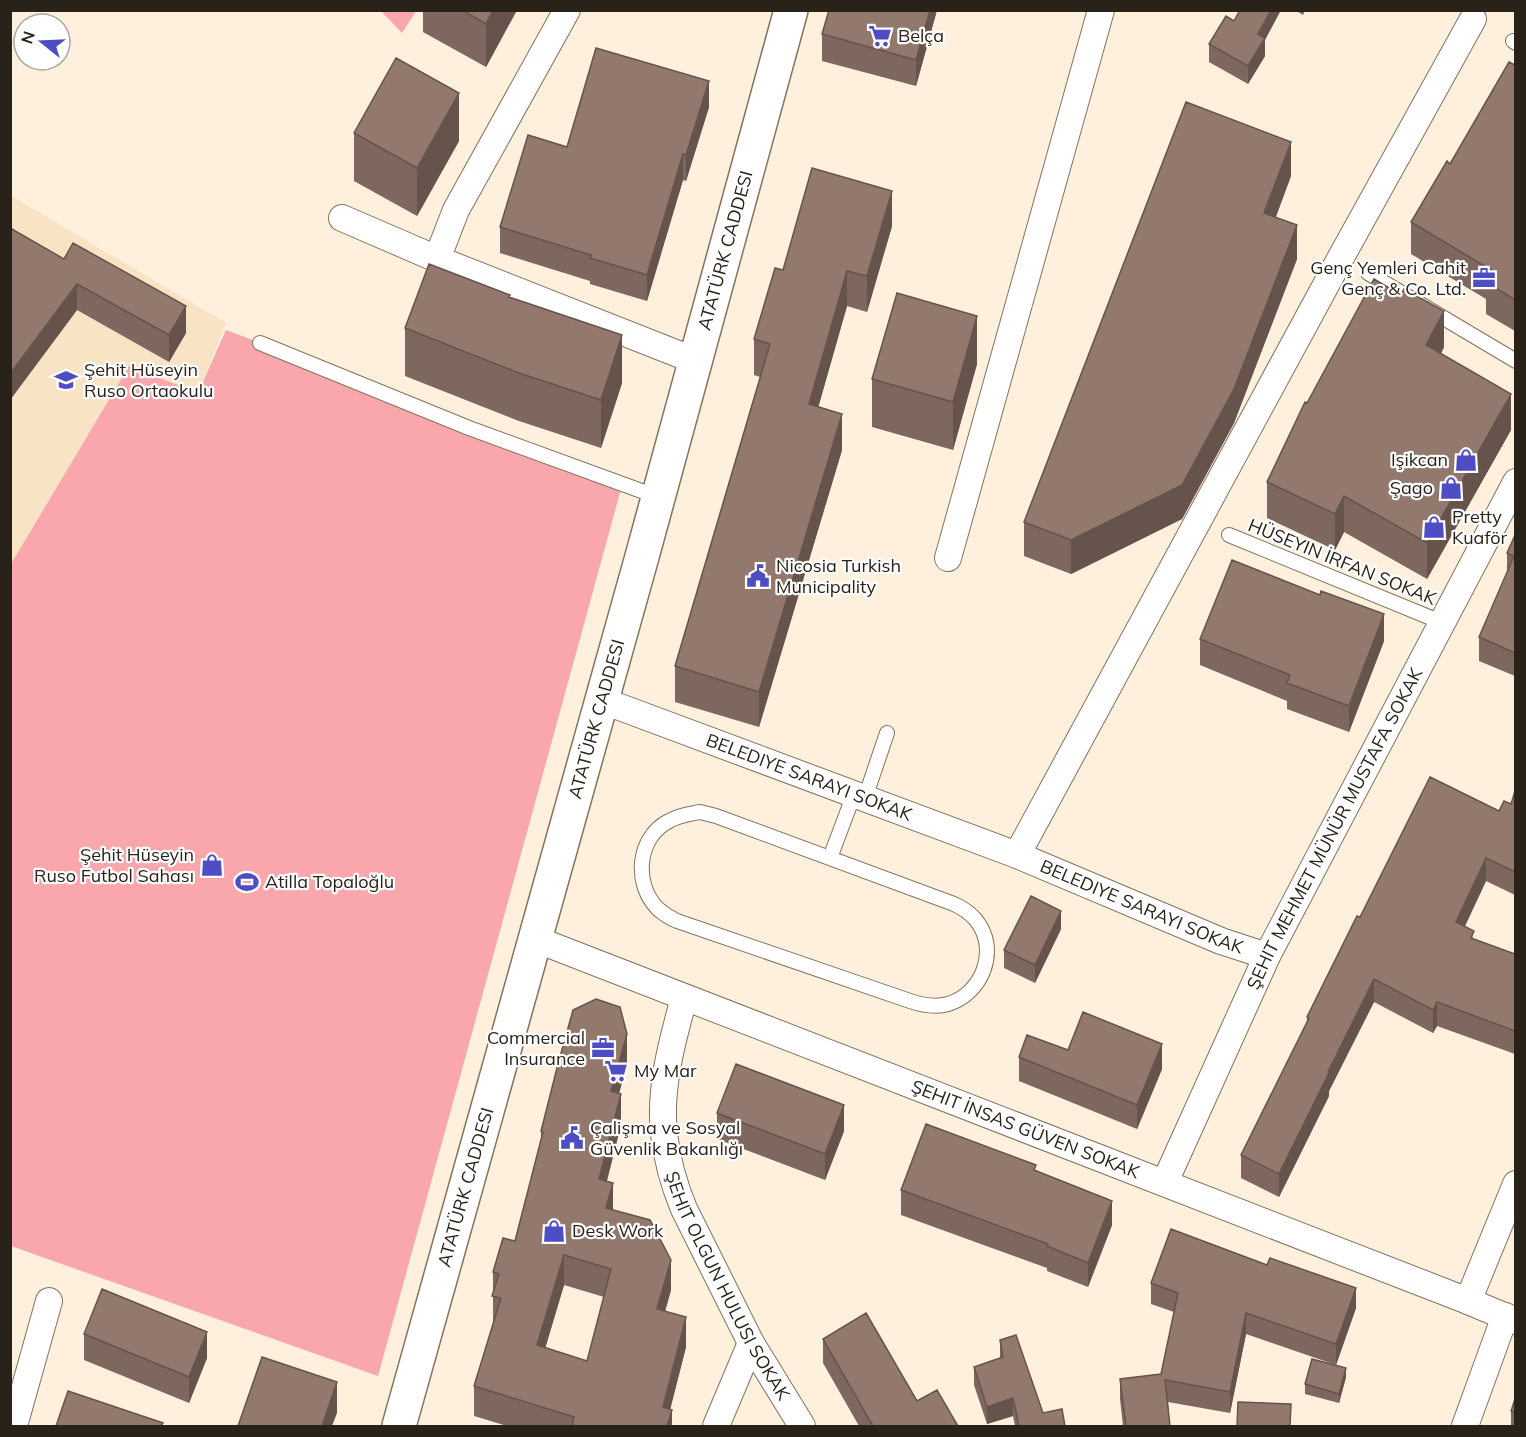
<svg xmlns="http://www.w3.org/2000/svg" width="1526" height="1437" viewBox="0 0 1526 1437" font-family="Mulish,sans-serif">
<rect width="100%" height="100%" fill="#fef0dd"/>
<path fill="#f8e3c4" d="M11,196L226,323L198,393L128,367L11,564Z"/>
<path fill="#f9a6ad" d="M381,11H416L402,33Z
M226,330L624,478L378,1376L11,1246V564L129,366L198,393Z"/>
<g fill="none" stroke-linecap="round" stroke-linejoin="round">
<g stroke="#82735e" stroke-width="16">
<path id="lane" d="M1513,41L1516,43
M1368,273L1516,361
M260,343L469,428L658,497
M1229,535L1441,622
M865,798L887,733
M700,812L716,816L954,904C963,908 970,913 976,920C1000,950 982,994 948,1004C935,1008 922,1005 910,1001L677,921C670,918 664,914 658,909C633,884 637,837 669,821C679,815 689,814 700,812Z
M830,858L854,794"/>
</g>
<g stroke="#82735e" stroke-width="28">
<g id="street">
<path d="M342,218L437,259L696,361"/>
<path d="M437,259L456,210L567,10"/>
<path d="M948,558L1101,10"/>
<path id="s1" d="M601,700L1017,855L1221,941L1267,956"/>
<path d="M1017,855L1340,259L1473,19"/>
<path id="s2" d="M535,939C845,1061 1157,1179 1468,1301L1516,1321"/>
<path id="s3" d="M684,998C672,1042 659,1088 664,1134C667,1160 674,1185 684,1209L751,1343L802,1426"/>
<path id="s4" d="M1165,1182L1267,956L1516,482"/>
<path d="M1468,1301L1516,1184"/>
<path d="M14,1426L49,1301"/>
<path d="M716,1426L751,1343"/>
<path d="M1465,1426L1505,1316"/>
</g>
</g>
<g stroke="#82735e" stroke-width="36">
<g id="primary">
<path id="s5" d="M399,1426L643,553L791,10"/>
</g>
</g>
<use href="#lane" stroke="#fff" stroke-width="14"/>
<use href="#street" stroke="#fff" stroke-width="26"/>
<use href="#primary" stroke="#fff" stroke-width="33"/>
</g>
<path fill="#7e675e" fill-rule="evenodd" d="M423,10H517L486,67L423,32Z
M937,10L916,86L822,61V34Z
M1295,10H1305L1303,15Z
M1265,40V56L1248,84L1209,62V44Z
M1515,65V331L1486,314V299L1411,254V222Z
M709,107L686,181L683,180L647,301L590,284V281L500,253V227L567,147Z
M354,133L459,141L417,216L354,181Z
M1291,176L1276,217L1297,259L1234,423L1182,519L1071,574L1024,556V522Z
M892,226L867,312L847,306L818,407L842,450L759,727L675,702V666L760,377L754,375V339Z
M10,228L186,333L169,362L77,310L10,400Z
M510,298L622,383L601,448L519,421L405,376V328Z
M1444,347L1441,354L1511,430L1427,579L1344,532L1335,550L1267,518V482L1307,403Z
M977,364L953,450L872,427V379Z
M1515,535V676L1479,661V637L1507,573V553Z
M1200,639L1384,641L1349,732L1287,709V701L1200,665Z
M1515,686V714L1514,713V690Z
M1515,791V895L1486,881L1465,926L1474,939L1515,954V1054L1437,1026L1433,1033L1374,1002L1329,1091V1096L1279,1197L1241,1178V1155L1307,1022V1017L1360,917L1499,811L1511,804Z
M1061,929L1035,983L1004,968V950Z
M1068,1050L1162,1069L1137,1129L1019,1081V1057Z
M627,1065L619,1093L621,1125L607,1181L613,1210L671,1290L665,1311L686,1347L670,1409L672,1426H507L474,1416V1386L493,1326V1272L515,1241L541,1141V1131ZM564,1285L604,1297L587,1361L545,1348Z
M717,1113L844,1131L825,1180L717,1139Z
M1036,1171L1112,1225L1088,1287L1047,1271V1268L901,1215V1190Z
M1151,1283L1356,1308L1336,1365L1246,1334L1230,1413L1168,1402L1170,1426H1123L1120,1399V1379L1161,1374L1174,1312L1151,1304Z
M84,1334L207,1358L189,1403L84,1360Z
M823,1339L917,1401L958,1426H859L823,1363Z
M1000,1340L1043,1413L1065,1426H1015L1013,1416L987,1424L974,1385V1367L1000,1358Z
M1346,1377L1339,1403L1305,1394V1384Z
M1515,1399V1426H1511V1411Z"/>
<path fill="#66544c" d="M493,10H517L486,67V24Z
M930,10H937L916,86V60Z
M1271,10H1281L1265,40V56L1248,84V66L1258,34Z
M709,81V107L686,181V155Z
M459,93V141L417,216V168Z
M1291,142V176L1264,247V213Z
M683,154V180L647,301V275Z
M892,191V226L867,312V276Z
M1297,225V259L1234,423L1182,519L1071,574V540Z
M847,271V306L809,440V404Z
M77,284V310L10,400V374Z
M186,306V333L169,362V335Z
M1444,311V347L1426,381V345Z
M977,316V364L953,450V402Z
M622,335V383L601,448V400Z
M1511,394V430L1427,579V543Z
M842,414V450L759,727V692Z
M1344,496V532L1335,550V514Z
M1384,614V641L1349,732V706Z
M1486,858V881L1456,945V922Z
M1061,911V929L1035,983V965Z
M1374,979V1002L1329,1091V1096L1279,1197V1174L1328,1072Z
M1437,1002V1026L1433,1033V1010Z
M627,1034V1065L611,1122V1091Z
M1162,1044V1069L1137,1129V1105Z
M621,1094V1125L599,1210V1179Z
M844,1105V1131L825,1180V1154Z
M613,1183V1213L606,1208Z
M1112,1201V1225L1088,1287V1263Z
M11,1248V1269L10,1272V1251Z
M564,1255V1285L537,1376V1345Z
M671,1260V1290L657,1340V1309Z
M1356,1288V1308L1336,1365V1344Z
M1246,1313V1334L1230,1413V1392Z
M686,1317V1347L666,1426L663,1407Z
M207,1332V1358L189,1403V1377Z
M1346,1368V1377L1339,1403V1394Z
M337,1382V1413L332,1426H322Z
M1013,1398V1416L987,1424V1407Z
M672,1410V1426H667Z"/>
<path fill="#92786d" stroke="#66544c" stroke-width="1.5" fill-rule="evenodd" d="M462,10H493L486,24Z
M829,10H930L916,60L822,34Z
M1240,10H1271L1258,34L1265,38L1248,66L1209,44L1226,16L1234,21Z
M596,48L709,81L686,155L683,154L647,275L590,258L591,255L500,227L528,135L567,147Z
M396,58L459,93L417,168L354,133Z
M1509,62L1515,65V300L1486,282L1493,271L1411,222L1447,161L1450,164Z
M1186,102L1291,142L1264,213L1297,225L1234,389L1182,485L1071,540L1024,522Z
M812,168L892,191L867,276L847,271L809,404L842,414L759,692L675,666L770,344L754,339L775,268L783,270Z
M10,228L64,259L73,243L186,306L169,335L77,284L10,374Z
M429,264L510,295L509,297L622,335L601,400L519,373L405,328Z
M1374,279L1401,295L1404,289L1444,311L1426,345L1511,394L1427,543L1344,496L1335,514L1267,482L1305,402L1307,403Z
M897,293L977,316L953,402L872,379Z
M1515,535V653L1479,637L1514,556L1507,553Z
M1232,560L1320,595L1321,591L1384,614L1349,706L1287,683L1290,675L1200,639Z
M1430,777L1499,811L1504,801L1511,804L1515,791V872L1486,858L1456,922L1474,931L1471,938L1515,954V1031L1437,1002L1433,1010L1374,979L1328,1072L1329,1073L1279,1174L1241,1155L1309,1018L1307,1017L1357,916L1360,917Z
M1031,896L1061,911L1035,965L1004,950Z
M596,999L620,1007L627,1034L611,1091L621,1094L599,1179L613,1183L606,1208L650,1220L671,1260L657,1309L686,1317L663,1407L672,1410L667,1426H572L574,1417L474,1386L501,1298L492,1296L499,1274L493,1272L503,1238L515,1241L543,1132L541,1131L558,1064L573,1010ZM564,1255L611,1269L587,1361L537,1345Z
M1083,1012L1162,1044L1137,1105L1019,1057L1027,1035L1068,1050Z
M736,1064L844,1105L825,1154L717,1113Z
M926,1124L1036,1165L1034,1170L1112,1201L1088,1263L1047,1246L1048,1244L901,1190Z
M1171,1229L1267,1265L1270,1258L1356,1288L1336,1344L1246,1313L1230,1392L1165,1380L1170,1426H1126L1120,1379L1161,1374L1178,1293L1151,1283Z
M102,1289L207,1332L189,1377L84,1334Z
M866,1313L917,1401L937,1390L958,1426H873L823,1339Z
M1016,1335L1043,1413L1062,1409L1065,1426H1019L1013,1398L987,1407L974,1367L1003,1357L1000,1340Z
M262,1357L337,1382L322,1426H238Z
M1312,1359L1346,1368L1339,1394L1305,1384Z
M68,1391L163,1423L161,1426H56Z
M1515,1399V1413L1511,1411Z
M1238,1402L1291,1404L1290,1426H1237Z"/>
<defs>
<g id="supermarket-bare" transform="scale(1.8)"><path d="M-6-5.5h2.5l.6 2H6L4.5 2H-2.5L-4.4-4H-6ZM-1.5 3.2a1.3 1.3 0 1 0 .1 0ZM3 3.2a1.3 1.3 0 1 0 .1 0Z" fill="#4e4dc4" stroke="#fff" stroke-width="2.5" paint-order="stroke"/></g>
<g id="office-bare" transform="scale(1.8)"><path d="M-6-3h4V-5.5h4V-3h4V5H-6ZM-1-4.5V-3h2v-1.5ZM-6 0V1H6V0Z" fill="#4e4dc4" stroke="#fff" stroke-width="2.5" paint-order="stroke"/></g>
<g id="school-bare" transform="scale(1.8)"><path d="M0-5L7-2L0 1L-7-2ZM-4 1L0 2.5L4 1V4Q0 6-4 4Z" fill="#4e4dc4" stroke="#fff" stroke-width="2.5" paint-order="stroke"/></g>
<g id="shop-bare" transform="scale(1.8)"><path d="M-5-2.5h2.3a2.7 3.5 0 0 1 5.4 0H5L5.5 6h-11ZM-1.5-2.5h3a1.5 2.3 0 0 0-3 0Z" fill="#4e4dc4" stroke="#fff" stroke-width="2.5" paint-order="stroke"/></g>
<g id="civic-bare" transform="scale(1.8)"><path d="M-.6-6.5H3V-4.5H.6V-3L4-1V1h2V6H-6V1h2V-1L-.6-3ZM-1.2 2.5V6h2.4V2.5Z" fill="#4e4dc4" stroke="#fff" stroke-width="2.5" paint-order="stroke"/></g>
<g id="stadium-bare" transform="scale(1.8)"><path d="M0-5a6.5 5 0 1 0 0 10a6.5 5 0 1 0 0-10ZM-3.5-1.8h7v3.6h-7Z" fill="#4e4dc4" stroke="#fff" stroke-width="2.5" paint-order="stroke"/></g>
</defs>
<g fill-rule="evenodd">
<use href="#supermarket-bare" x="880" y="36"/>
<use href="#office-bare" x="1484" y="278"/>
<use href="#school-bare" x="66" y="380"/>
<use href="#shop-bare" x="1466" y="460"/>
<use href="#shop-bare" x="1451" y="488"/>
<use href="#shop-bare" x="1434" y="527"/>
<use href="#civic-bare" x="758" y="576"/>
<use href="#shop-bare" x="212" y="865"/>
<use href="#stadium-bare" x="247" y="882"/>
<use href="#office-bare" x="603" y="1048"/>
<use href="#supermarket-bare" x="616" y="1071"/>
<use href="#civic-bare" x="572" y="1138"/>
<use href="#shop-bare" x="554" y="1231"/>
</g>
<g text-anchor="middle" stroke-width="4.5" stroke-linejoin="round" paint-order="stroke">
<g font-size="18" fill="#282219" stroke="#fff" text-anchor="start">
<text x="898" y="42">Belça</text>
<text x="1466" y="274" text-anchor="end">Genç Yemleri Cahit<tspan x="1466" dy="21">Genç &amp; Co. Ltd.</tspan></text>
<text x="84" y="376">Şehit Hüseyin<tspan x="84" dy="21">Ruso Ortaokulu</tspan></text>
<text x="1448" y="466" text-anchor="end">Işikcan</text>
<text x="1433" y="494" text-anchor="end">Şago</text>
<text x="1452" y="523">Pretty<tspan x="1452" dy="21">Kuaför</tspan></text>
<text x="776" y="572">Nicosia Turkish<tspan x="776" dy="21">Municipality</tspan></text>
<text x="194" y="861" text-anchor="end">Şehit Hüseyin<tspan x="194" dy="21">Ruso Futbol Sahası</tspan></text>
<text x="265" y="888">Atilla Topaloğlu</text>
<text x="585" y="1044" text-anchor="end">Commercial<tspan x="585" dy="21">Insurance</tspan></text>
<text x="634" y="1077">My Mar</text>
<text x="590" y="1134">Çalişma ve Sosyal<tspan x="590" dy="21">Güvenlik Bakanlığı</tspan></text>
<text x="572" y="1237">Desk Work</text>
</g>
<g font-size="18" fill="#282219" stroke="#fff">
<text dy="6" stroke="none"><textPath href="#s5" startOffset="1220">ATATÜRK CADDESI</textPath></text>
<text transform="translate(1342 562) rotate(22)" y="6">HÜSEYIN İRFAN SOKAK</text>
<text dy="6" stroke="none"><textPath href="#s5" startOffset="734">ATATÜRK CADDESI</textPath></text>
<text dy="6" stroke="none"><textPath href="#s1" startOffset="222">BELEDIYE SARAYI SOKAK</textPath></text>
<text dy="6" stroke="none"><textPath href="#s4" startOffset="392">ŞEHIT MEHMET MÜNÜR MUSTAFA SOKAK</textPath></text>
<text dy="6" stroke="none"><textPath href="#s1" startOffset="579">BELEDIYE SARAYI SOKAK</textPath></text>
<text dy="6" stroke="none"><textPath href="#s2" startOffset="526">ŞEHIT İNSAS GÜVEN SOKAK</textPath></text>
<text dy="6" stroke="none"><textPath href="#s5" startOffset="248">ATATÜRK CADDESI</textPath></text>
<text dy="6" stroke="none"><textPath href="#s3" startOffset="304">ŞEHIT OLGUN HULUSI SOKAK</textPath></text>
</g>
</g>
<rect width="1526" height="1437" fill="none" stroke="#282219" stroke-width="24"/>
<g transform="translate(42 42) rotate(288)"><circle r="28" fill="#ffffff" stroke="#a9a7a3" stroke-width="1.5"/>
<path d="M0-4.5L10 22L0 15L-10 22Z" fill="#4e4dc4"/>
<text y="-9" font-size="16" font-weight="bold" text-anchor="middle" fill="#282219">N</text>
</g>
</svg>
